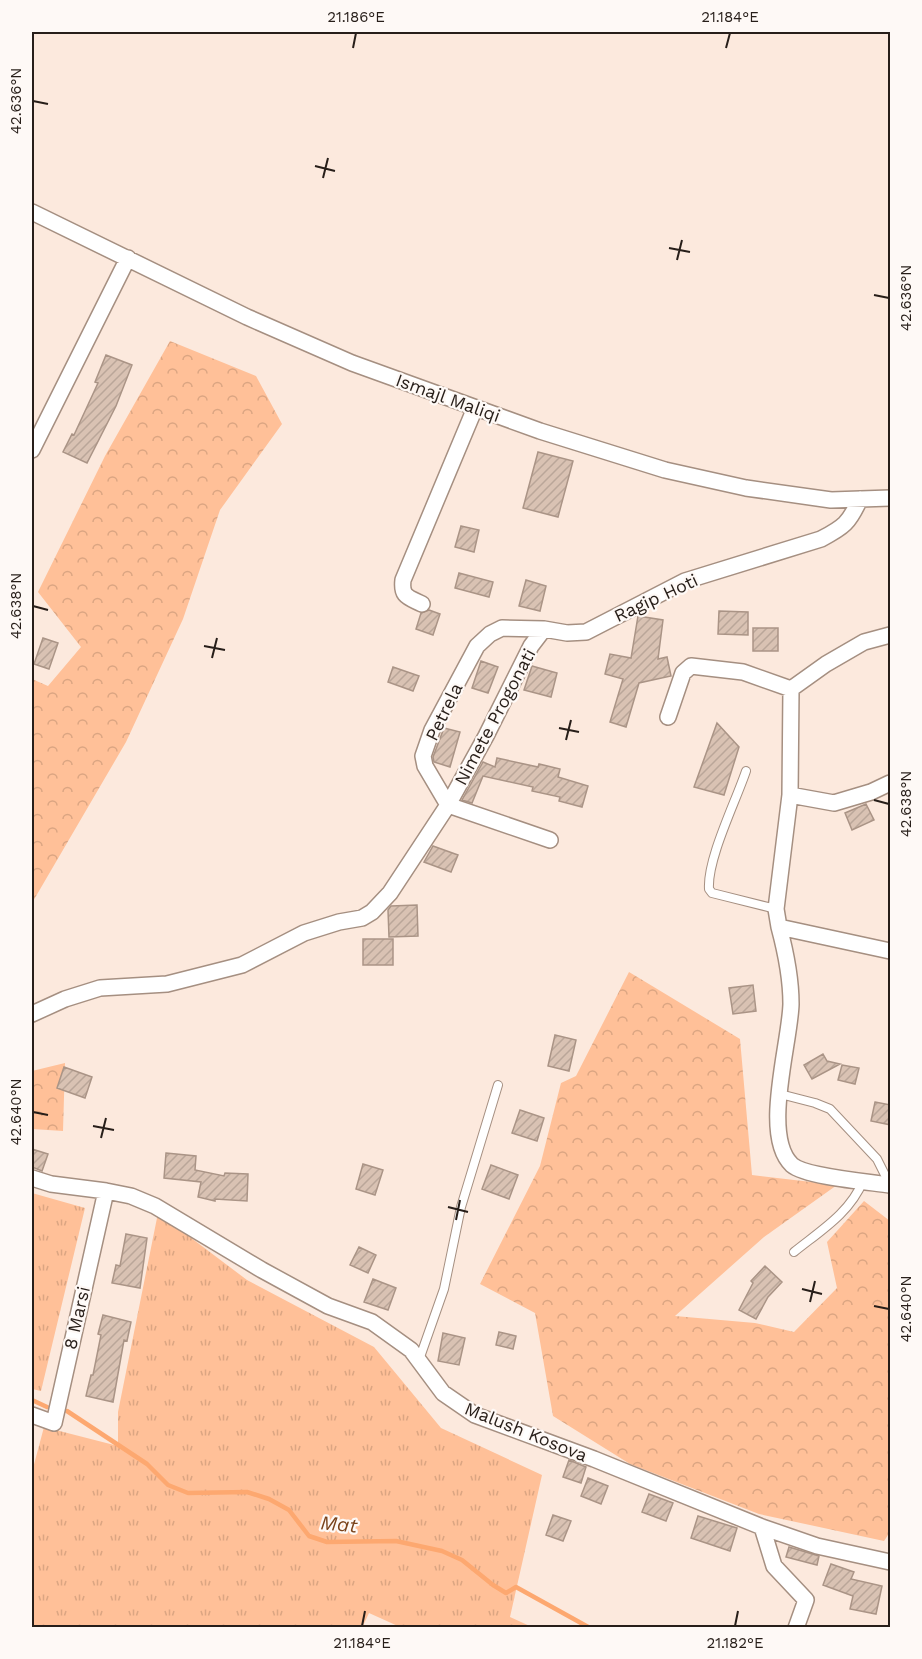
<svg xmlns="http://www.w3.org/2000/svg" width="922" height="1659" viewBox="0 0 922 1659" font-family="'Work Sans',sans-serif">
<defs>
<pattern id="grass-tufts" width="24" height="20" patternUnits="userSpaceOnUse" patternTransform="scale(1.5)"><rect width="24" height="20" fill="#ffc098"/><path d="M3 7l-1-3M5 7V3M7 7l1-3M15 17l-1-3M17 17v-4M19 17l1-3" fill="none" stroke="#dba582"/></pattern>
<pattern id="forest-crowns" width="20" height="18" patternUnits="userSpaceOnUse" patternTransform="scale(1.5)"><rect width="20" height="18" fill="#ffc098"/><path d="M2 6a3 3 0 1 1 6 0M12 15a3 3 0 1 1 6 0" fill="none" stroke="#dba582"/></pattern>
<pattern id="building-hatch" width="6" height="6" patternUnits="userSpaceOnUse" patternTransform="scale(1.5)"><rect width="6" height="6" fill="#d9c2b3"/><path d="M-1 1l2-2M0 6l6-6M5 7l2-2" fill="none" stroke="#baa699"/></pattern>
</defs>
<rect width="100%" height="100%" fill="#fce9dd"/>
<path fill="url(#grass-tufts)" d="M32,1193L85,1208L41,1391L32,1389Z
M158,1213L247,1280L374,1347L441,1428L542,1475L510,1617L532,1627H400L369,1613L362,1628H32V1472L44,1427L118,1446V1412Z"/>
<path fill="url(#forest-crowns)" d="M170,341L256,376L282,424L220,510L183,619L126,742L32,903V679L48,686L81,647L38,592L105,456Z
M629,972L740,1039L752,1175L837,1185L764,1237L675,1316L755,1323L794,1332L837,1288L827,1242L864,1201L890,1221V1532L884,1541L759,1514L630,1464L553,1416L535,1313L480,1284L540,1166L561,1083L576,1076Z
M65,1063L63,1131L32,1129V1071Z"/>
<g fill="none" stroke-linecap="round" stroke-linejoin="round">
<path stroke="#fda870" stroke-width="4.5" d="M32,1400L47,1407
M67,1411L147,1464L168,1485L188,1493L247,1492L269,1499L289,1510L309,1536L327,1542L396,1541L442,1551L462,1560L493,1585L506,1593L516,1587L590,1628"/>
</g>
<path fill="url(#building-hatch)" stroke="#aa9486" stroke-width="1.5" d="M106,355L132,365L116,406L87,463L63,452L72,434L74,435L98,383L95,382Z
M538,452L573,461L558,517L523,508Z
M461,526L479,530L474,552L455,547Z
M459,573L493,582L489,597L455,588Z
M526,580L546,586L540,611L519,606Z
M429,610L440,614L433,635L416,629L421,613Z
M719,611L748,612V635L718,634Z
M638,616L663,620L658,659L667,657L671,676L639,683L626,727L610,722L623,679L605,674L610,654L631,658Z
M753,628H778V651H753Z
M43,638L58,643L49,669L34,664Z
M481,661L498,667L488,693L472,688Z
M532,666L557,673L551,697L524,690Z
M393,667L419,676L413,691L388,682Z
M717,723L739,747L724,795L694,787Z
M444,728L460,732L450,767L434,762L433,757Z
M497,758L538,767L539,764L560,769L558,777L588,786L582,807L559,801L560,797L532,791L533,787L483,776L472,803L462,800L483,762L495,767Z
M866,804L874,820L852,830L845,813Z
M433,846L458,855L451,872L424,862Z
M417,905L418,936L389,937L388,910L391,906Z
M363,939H393V965H363Z
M753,985L756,1011L733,1014L729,988Z
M555,1035L576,1040L569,1071L548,1066Z
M823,1054L827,1061L840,1064L812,1079L804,1065Z
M842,1065L859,1068L855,1084L838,1080Z
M64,1067L92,1077L85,1098L57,1088Z
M875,1102L891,1105V1125L871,1121Z
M520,1110L544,1118L537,1141L512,1133Z
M32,1149L48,1154L42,1171L32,1167Z
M166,1153L196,1156L195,1170L224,1176L225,1173L248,1174L247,1201L215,1199V1201L198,1197L201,1182L164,1178Z
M363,1164L383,1170L375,1195L356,1189Z
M491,1165L518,1175L509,1199L482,1189Z
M126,1234L147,1238L140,1288L112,1283L116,1265L120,1266Z
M359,1247L376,1255L368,1273L350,1265Z
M765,1266L782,1282L768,1297L756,1319L739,1310L753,1283L751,1281Z
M373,1279L396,1288L388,1310L364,1302Z
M103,1315L131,1322L127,1341L124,1340L113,1402L86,1396L91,1375H93L101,1335L98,1334Z
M499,1332L516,1336L513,1349L496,1345Z
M443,1333L465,1338L459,1365L438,1361Z
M569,1460L586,1467L581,1483L563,1477Z
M588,1478L608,1486L601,1504L581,1496Z
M649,1494L673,1503L666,1521L642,1512Z
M553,1515L571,1521L563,1541L546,1535Z
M698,1516L737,1528L730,1551L691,1538Z
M789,1547L819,1556L817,1565L786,1557Z
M831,1564L854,1572L851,1579L882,1586L876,1614L850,1609L853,1596L823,1585Z"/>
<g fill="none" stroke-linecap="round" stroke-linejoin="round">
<g stroke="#a58f81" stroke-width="10">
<path id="lane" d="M746,771C736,801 707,859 709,889L712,893L776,909
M780,1094L815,1103L830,1109L877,1159L890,1185
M794,1252C820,1231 850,1213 863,1181
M419,1360L444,1289L461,1207L498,1085"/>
</g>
<g stroke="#a58f81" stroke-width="18">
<path id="street" d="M32,212L247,317L352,363L540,431L665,470L746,488L831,500L890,498
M32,450L128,258
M422,604C408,597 401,597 403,580L475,408
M890,635L864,642L826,664L791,689L790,795L776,909L779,927L890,951
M668,717L683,673L691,666L743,672L791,689
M790,795L834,803L871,792L890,783
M550,840L448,805L425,766L423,756L432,730L477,646L490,634L502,628L544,629L567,633L586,632L685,581L821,539C844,527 849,523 860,499
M779,927C786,953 791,977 791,1004C790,1044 761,1136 792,1165C806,1177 870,1182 890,1185
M32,1014L65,999L100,988L167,984L242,965L304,933L339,922L362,918L372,912L390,893L448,805L486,736L531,646L544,629
M32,1178L51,1184L106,1191L131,1196L155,1206L262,1270L328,1306L372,1322L411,1350L443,1393L475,1415L594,1459L762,1527L817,1546L890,1562
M32,1415L54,1423L106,1191
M762,1527L774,1566L806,1600L796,1628"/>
</g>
<use href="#lane" stroke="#fff" stroke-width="8"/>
<use href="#street" stroke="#fff" stroke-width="15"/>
</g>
<path fill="none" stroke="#271e19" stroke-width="2" d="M353,48L356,33M726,48L730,33M33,101L48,104M315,166L335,171M323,178L328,158M669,248L690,252M677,260L682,240M874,295L889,298M33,606L48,610M204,646L225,650M212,658L217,638M559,728L579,732M566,740L571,720M874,800L889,804M33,1112L48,1115M93,1126L114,1130M101,1138L106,1118M448,1207L468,1212M456,1220L460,1200M802,1289L822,1294M810,1302L815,1281M874,1306L889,1309M362,1626L365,1611M735,1626L738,1611"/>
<g text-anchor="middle" stroke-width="4.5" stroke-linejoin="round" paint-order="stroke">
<g font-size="18" fill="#271e19" stroke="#fef9f6">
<text transform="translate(448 398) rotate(20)" y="6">Ismajl Maliqi</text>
<text transform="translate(656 598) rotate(-25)" y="6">Ragip Hoti</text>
<text transform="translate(444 712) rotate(-64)" y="6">Petrela</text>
<text transform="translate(495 717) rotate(-62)" y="6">Nimete Progonati</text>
<text transform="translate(77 1318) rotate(-77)" y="6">8 Marsi</text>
<text transform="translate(526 1432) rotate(22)" y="6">Malush Kosova</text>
</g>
<g font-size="20" font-style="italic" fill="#79421a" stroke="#fef9f6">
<text transform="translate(339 1524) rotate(5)" y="7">Mat</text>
</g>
</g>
<rect width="922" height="1659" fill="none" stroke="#fef9f6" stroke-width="66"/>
<rect x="33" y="33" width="856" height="1593" fill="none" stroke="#271e19" stroke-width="2"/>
<g font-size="15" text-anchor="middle" fill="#271e19">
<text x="356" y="22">21.186°E</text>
<text x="730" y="22">21.184°E</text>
<text transform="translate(16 101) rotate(-90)" y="5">42.636°N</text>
<text transform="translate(906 298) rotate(-90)" y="5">42.636°N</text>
<text transform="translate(16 606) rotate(-90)" y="5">42.638°N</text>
<text transform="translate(906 804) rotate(-90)" y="5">42.638°N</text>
<text transform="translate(16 1112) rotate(-90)" y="5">42.640°N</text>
<text transform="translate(906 1309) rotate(-90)" y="5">42.640°N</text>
<text x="362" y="1648">21.184°E</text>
<text x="735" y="1648">21.182°E</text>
</g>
</svg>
